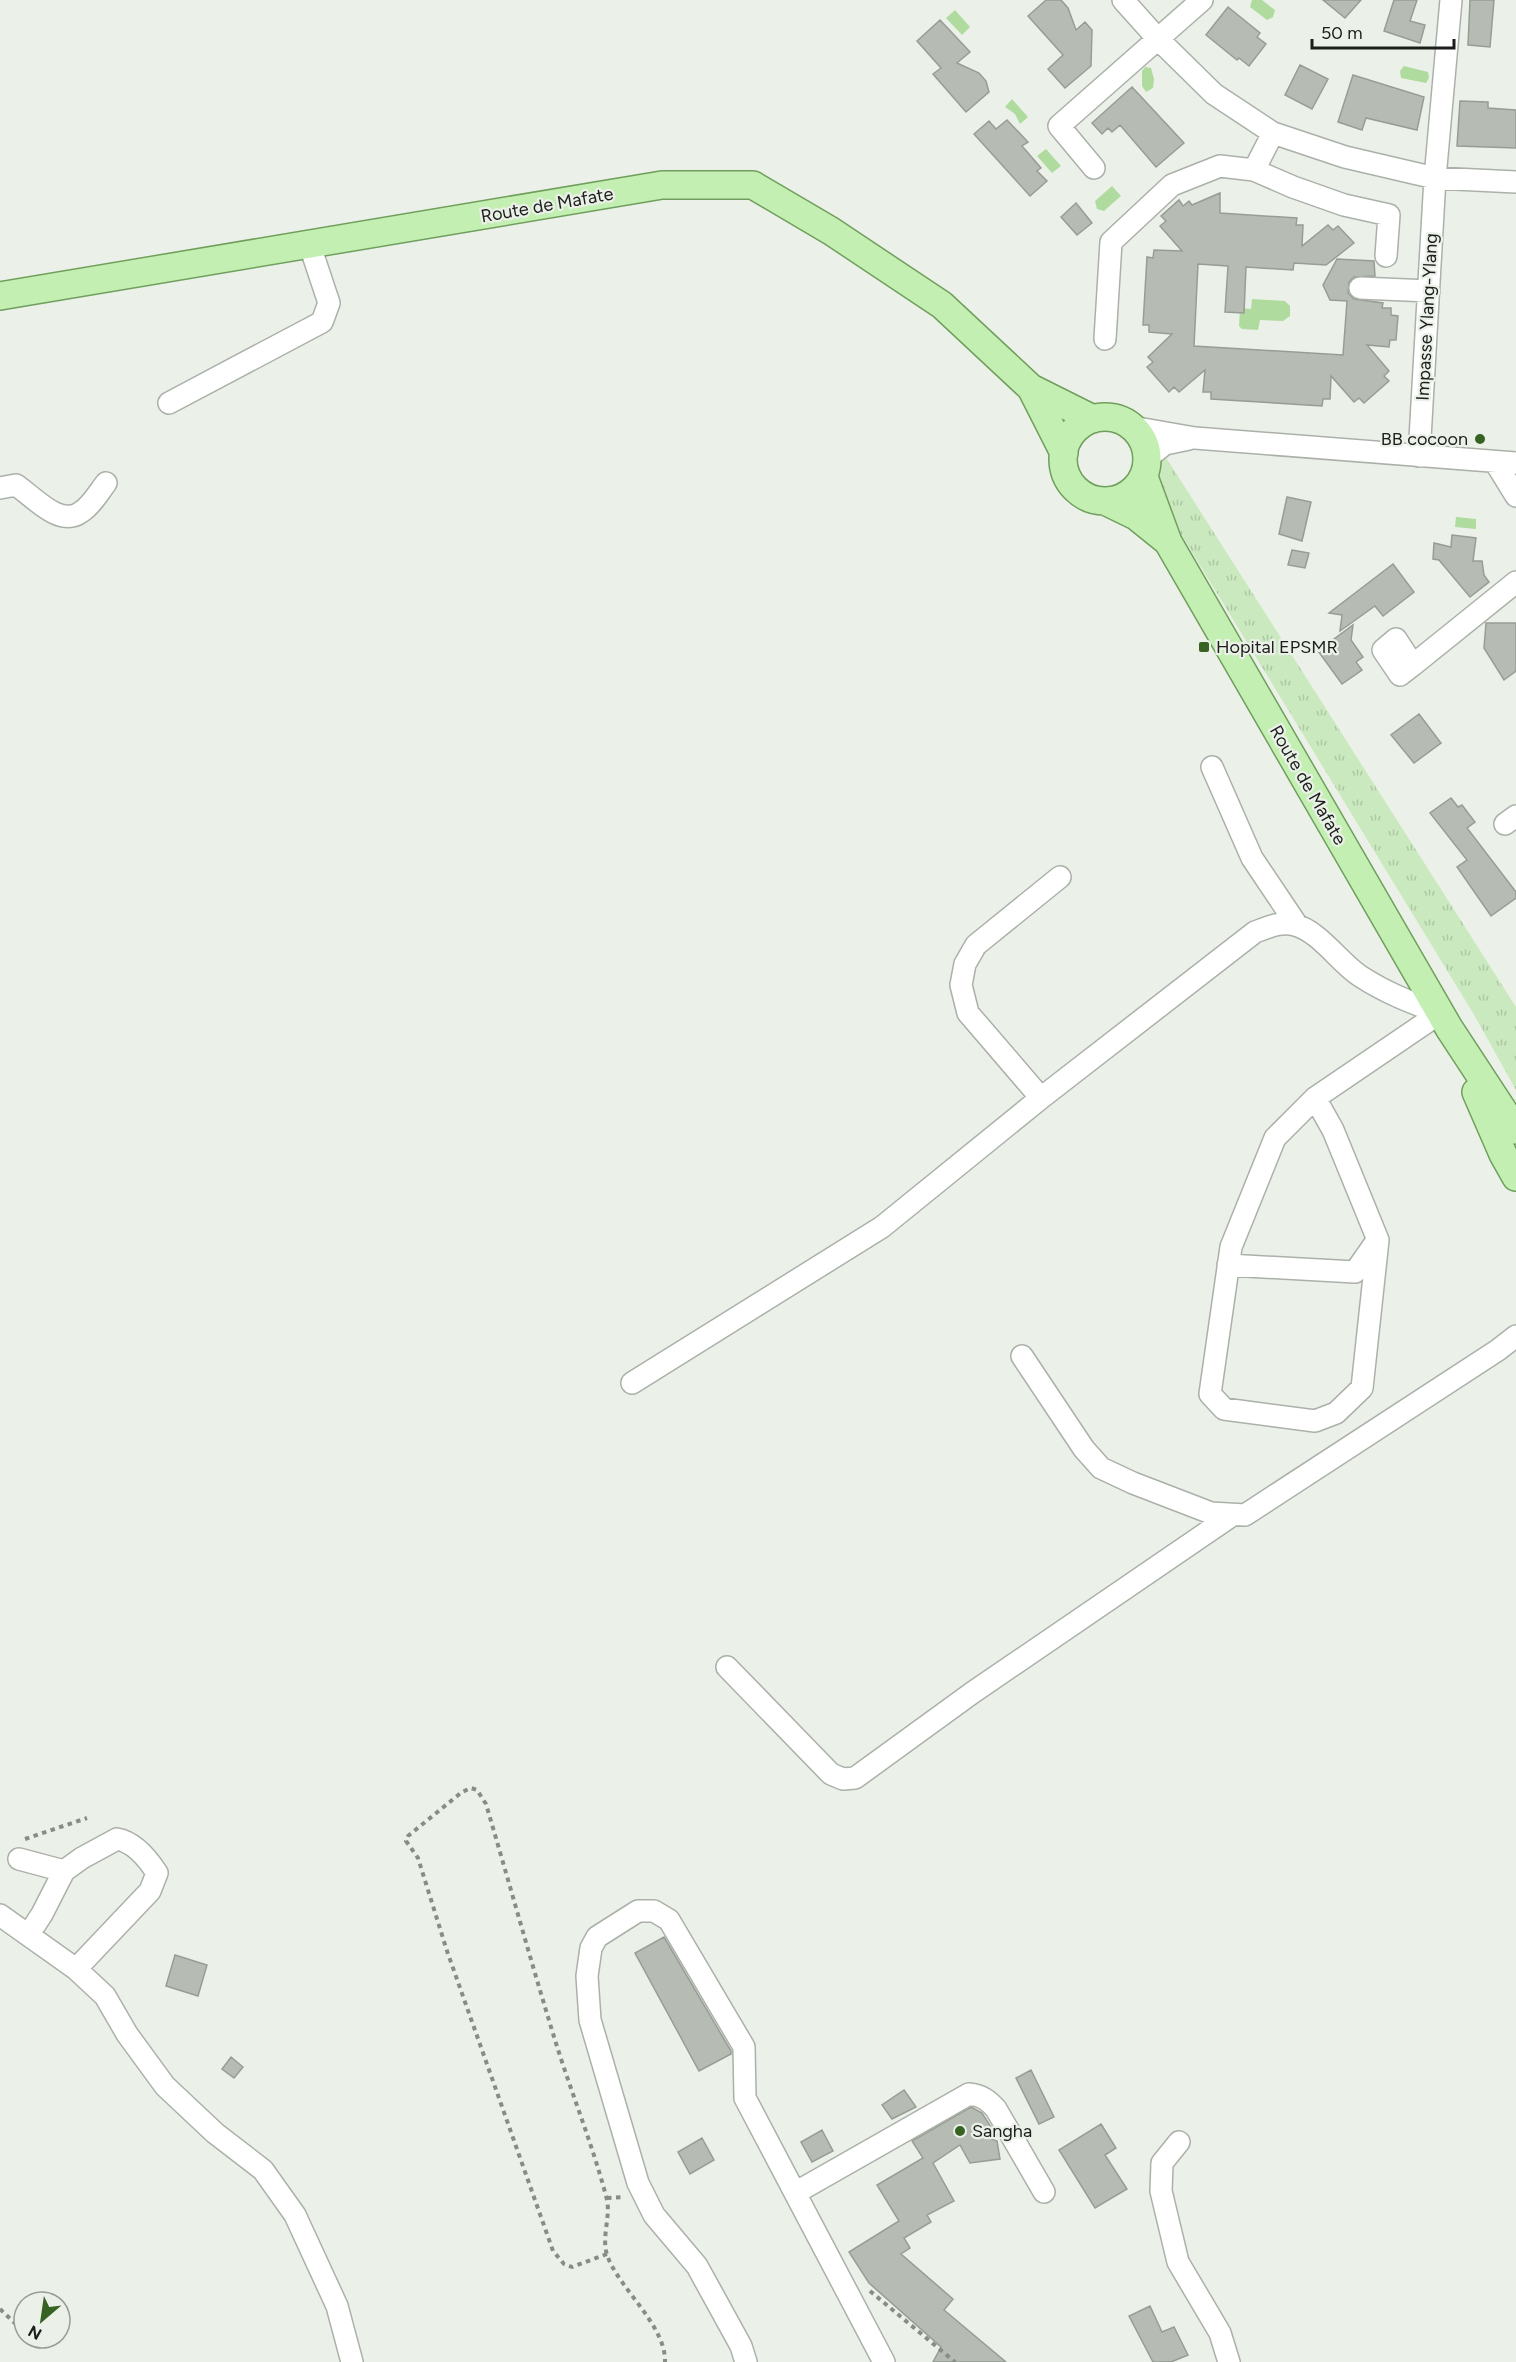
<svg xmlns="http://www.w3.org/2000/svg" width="1516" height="2362" viewBox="0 0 1516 2362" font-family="Figtree,sans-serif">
<defs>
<pattern id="grass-tufts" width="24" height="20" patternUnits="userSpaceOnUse" patternTransform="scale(1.5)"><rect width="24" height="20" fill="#cbe9bf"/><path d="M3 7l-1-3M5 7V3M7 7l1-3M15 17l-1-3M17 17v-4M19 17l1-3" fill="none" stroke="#aec7a4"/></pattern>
</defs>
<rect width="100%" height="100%" fill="#ebf1e9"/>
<path fill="url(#grass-tufts)" d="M1160,448L1516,1007V1090L1473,1013L1168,513L1157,477Z"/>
<path fill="#afdb9f" d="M1252,0H1262L1275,10L1273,17L1267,20L1250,7Z
M955,10L970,27L962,35L946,18Z
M1404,66L1428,72L1429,78L1426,83L1401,78L1400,71Z
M1145,67L1151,68L1154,79L1153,88L1146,92L1142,86V71Z
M1012,99L1028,117L1020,124L1015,114L1005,107Z
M1046,149L1061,166L1052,173L1037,156Z
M1112,186L1121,196L1104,211L1097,209L1095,201Z
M1252,299L1285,301L1290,306V316L1283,321L1260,320L1258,330L1242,329L1239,326L1240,308L1251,309Z
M1456,517L1476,519V529L1455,527Z"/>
<path fill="#b6bcb4" stroke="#979d95" stroke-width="1.5" d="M1046,0H1061L1068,8L1076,30L1085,22L1092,30L1091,66L1065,88L1048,69L1063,55L1028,16Z
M1323,0H1361L1345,18Z
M1394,0H1417L1410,21L1425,25L1420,43L1384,31Z
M1470,0H1494L1490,47L1468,45Z
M1228,7L1260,33L1257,37L1266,44L1249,66L1239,58L1237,60L1206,35Z
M940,20L970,52L957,63L979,73L986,81L989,92L966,112L933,74L941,68L917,41Z
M1300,65L1328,79L1312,109L1285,95Z
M1353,75L1424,97L1417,130L1366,118L1362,130L1338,122Z
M1132,87L1184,143L1156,167L1120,125L1112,132L1108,128L1102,134L1092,123Z
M1460,101L1488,102V108L1516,110V148L1457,146Z
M1007,120L1028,142L1022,146L1041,168L1037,171L1047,181L1030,196L974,134L989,121L996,129Z
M1220,193V213L1297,218L1296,225H1303L1302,246L1328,225L1333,230L1338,226L1354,243L1326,265L1294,263L1293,270L1246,267L1244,313L1225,312L1228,266L1198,264L1194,346L1343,355L1347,301L1330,300L1323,285L1337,259L1374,261L1375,276L1354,277L1349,282L1348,293L1354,299L1383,303L1382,308H1391V315L1398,316L1396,340H1390L1389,347L1367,345L1389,371L1384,376L1389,381L1364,403L1359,398L1354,402L1331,376L1330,399H1323L1322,406L1211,399V392H1203L1205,370L1179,392L1174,387L1169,392L1147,367L1153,362L1148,357L1172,334L1149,332V325H1143L1147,257L1153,258L1154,250L1182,251L1160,226L1166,221L1161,216L1179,200L1183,206L1189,201L1192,205Z
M1076,203L1092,223L1077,235L1061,217Z
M1287,497L1311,502L1302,541L1279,534Z
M1452,535L1476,538L1473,561H1482L1484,575L1489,582L1470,597L1439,560L1433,559L1434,543L1451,547Z
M1292,550L1309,553L1305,568L1288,565Z
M1393,564L1414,592L1383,616L1375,606L1340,631L1342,615L1329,613Z
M1486,623H1516V671L1504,680L1484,648Z
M1353,625L1351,640L1363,657L1356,662L1362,670L1342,684L1318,651Z
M1419,714L1441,743L1414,763L1391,735Z
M1451,798L1458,807L1462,805L1475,822L1467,828L1516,892V898L1491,916L1457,867L1467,860L1430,813Z
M664,1937L731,2051V2054L699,2071L635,1953Z
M175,1955L207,1965L198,1996L166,1986Z
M231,2057L243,2067L234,2078L222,2069Z
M1031,2070L1054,2117L1039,2124L1016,2078Z
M904,2090L916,2107L892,2119L882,2105Z
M971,2107L982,2113L993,2130L989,2138L997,2141L1000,2159L970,2163L960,2145L933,2163L954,2201L927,2215L931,2222L904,2238L910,2248L901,2254L953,2299L944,2310L1006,2362H933L941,2347L869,2283L849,2252L899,2221L877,2185L923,2158L912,2141Z
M1101,2124L1116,2148L1105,2155L1127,2189L1095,2208L1059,2150Z
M822,2130L833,2151L812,2162L801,2142Z
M702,2138L714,2160L690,2174L678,2152Z
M1150,2306L1162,2332L1174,2327L1188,2355L1171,2362H1153L1129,2316Z"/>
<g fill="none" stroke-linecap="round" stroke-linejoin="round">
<g stroke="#abb1a9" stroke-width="24">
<path id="minor" d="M1123,0L1157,38L1214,94L1273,133L1345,157L1435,178L1516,182
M1094,168L1059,126L1202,0
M1254,170L1273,133
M1360,288L1429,291
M1105,339L1111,242L1172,185L1220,166L1254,170L1293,187L1344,205L1389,215L1386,256
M169,403L322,322L329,303L310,246
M1132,427L1195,438L1516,463
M1419,456L1435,178L1451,0
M1147,458L1165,444L1189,439
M1495,462L1516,496
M0,488L16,485C34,497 60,528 81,512C91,506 99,492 106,483
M1413,665L1396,639L1383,650L1400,675L1413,665L1516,582
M1212,767L1252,858L1297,925
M1505,824L1516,816
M1041,1098L968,1013L961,985L965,964L976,945L1060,877
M1315,1098L1333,1130L1378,1240L1362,1388L1336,1413L1315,1421L1224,1409L1210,1394L1231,1247L1275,1138L1315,1098L1440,1013
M1228,1265L1355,1272L1376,1242
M1022,1356L1084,1449L1101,1468L1133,1483L1211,1513L1245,1515L1498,1350L1516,1336
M632,1383L882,1227L1041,1098L1255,932C1269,927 1281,921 1295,925C1319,931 1340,963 1360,976C1386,993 1412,1003 1440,1013
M727,1667L831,1774L843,1779L855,1778L972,1693L1231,1516
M19,1859L64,1871L82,1858L117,1839C134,1842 148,1859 157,1873L150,1891L76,1969
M0,1915L76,1969L105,1996L127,2034L165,2086L215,2133L263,2170L295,2215L337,2306L352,2362
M29,1934L42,1914L64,1871
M1179,2142L1162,2163L1161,2191L1178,2262L1220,2333L1229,2362
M795,2193L969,2094C981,2095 988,2100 996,2109L1044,2192
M746,2362L741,2346L697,2266L654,2215L638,2183L590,2020L587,1976L591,1948L597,1937L638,1911H654L669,1920L744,2047L745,2098L884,2362"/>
</g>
<g stroke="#709f5d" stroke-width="30">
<path id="major" d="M0,296L662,185H753L831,231L942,305L1031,388L1093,419
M1031,388L1064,453
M1063 459a42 42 0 1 1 84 0a42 42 0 1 1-84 0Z
M1144,477L1168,542L1449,1028L1516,1130
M1105,501L1136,516L1167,541
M1476,1092L1503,1154L1516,1177"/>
</g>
<path stroke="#888c86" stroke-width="4" stroke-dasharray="4.5 4.5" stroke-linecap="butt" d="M25,1839L87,1818
M607,2198L624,2197
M607,2254L572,2267L564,2264L553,2251L447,1951L418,1858L406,1841L408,1836L462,1792L471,1788L477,1790L486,1804C509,1882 531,1962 555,2040C571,2092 592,2143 606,2196C612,2215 601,2235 607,2255C619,2289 666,2325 665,2362
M870,2291L955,2362
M0,2309L21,2329"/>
<use href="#minor" stroke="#fff" stroke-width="21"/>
<use href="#major" stroke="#c4efb3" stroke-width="27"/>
</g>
<g fill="#366322" stroke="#ebf1e9" stroke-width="2">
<circle cx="1480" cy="439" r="6"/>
<rect x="1198" y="641" width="12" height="12" rx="3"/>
<circle cx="960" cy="2131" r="6"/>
</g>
<g text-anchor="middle" stroke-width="4.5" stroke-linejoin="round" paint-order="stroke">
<g font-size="18" fill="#1c1e1b" stroke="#ebf1e9">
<text transform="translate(547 205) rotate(-10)" y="6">Route de Mafate</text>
<text transform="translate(1427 317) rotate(-87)" y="6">Impasse Ylang-Ylang</text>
<text transform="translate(1308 785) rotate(60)" y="6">Route de Mafate</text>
</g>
<g font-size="18" fill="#1c1e1b" stroke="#ebf1e9" text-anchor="start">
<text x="1468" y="445" text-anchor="end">BB cocoon</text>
<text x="1216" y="653">Hopital EPSMR</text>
<text x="972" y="2137">Sangha</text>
</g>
</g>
<g transform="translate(42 2320) rotate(209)"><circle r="28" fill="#ebf1e9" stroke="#989d97" stroke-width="1.5"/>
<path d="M0-4.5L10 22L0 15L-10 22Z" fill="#366322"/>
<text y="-9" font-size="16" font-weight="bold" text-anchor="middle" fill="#1c1e1b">N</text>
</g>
<path d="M1312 39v9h142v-9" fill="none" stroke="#1c1e1b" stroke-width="3"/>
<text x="1321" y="39" font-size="18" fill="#1c1e1b" stroke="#ebf1e9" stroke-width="4.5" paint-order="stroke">50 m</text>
</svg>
